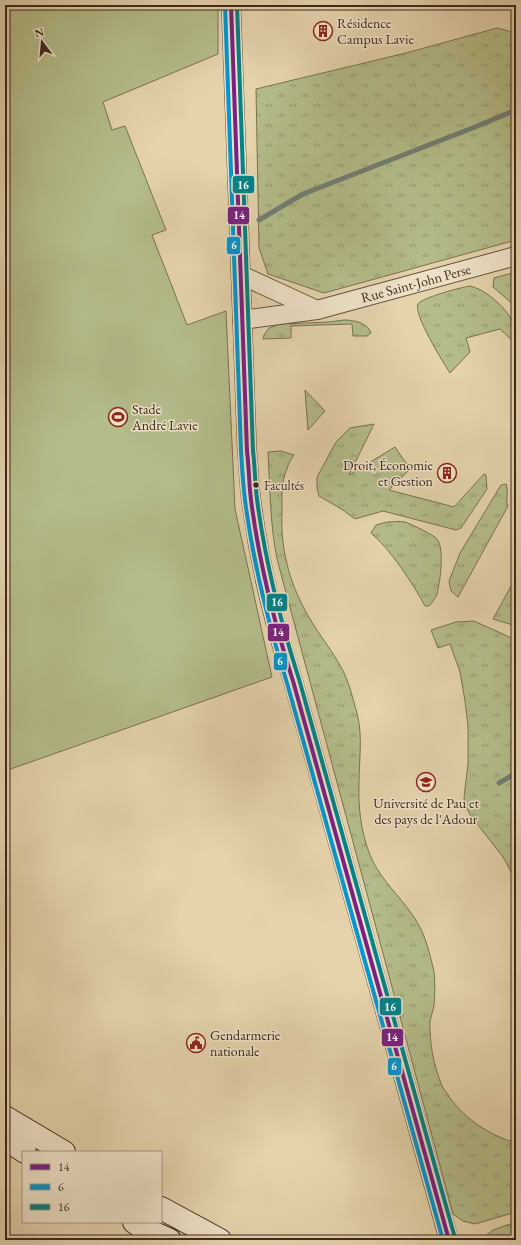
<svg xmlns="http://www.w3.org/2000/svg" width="521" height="1245" viewBox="0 0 521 1245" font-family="'EB Garamond',serif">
<defs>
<pattern id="grass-tufts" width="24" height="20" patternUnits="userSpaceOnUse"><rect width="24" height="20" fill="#b4bc89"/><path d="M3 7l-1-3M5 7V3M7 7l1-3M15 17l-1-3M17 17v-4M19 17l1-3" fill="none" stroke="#94996f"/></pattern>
</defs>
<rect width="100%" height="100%" fill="#e4d3ab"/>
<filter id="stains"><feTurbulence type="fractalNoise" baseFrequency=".005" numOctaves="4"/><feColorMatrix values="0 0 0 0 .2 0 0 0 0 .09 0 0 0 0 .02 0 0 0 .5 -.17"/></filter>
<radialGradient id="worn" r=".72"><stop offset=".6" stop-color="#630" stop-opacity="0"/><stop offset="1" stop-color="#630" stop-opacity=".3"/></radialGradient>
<path fill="url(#grass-tufts)" stroke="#787254" d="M497,28L516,33V240L324,293L268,274L259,248L256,89L406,53Z
M516,272V309L514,305L493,287L494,278Z
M470,286C478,288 483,291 490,296C505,308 516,320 516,341L514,342L500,329L466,338L470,352L450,373C443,362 413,314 418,304C421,298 462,287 470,286Z
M344,320C354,320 368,323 371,333L367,336H353L352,324L291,326V338L263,339L264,335L269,328L280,324L329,322Z
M305,390L325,411L308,430Z
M374,424L349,475L395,447L410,469L389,490L454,507L484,474L486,475L487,489L461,528L456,530L383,511L355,519L343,510L319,496L317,488V477L336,442L350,428Z
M281,451L294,455C291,459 288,464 287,469C281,481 282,497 282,511C280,552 291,589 313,624C323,640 336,656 344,673C350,685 353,700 357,713C363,736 359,760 359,783C358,807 361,832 370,855C383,887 416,908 426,942C429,951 432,962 434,972C435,981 435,997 434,1006C433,1011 431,1016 430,1021C429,1042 434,1067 442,1086C444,1090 448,1094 450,1098C467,1121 490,1135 516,1143V1212L475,1224L463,1221L453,1214L277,559C270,524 270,488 268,452Z
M506,484C509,492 505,499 508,506L458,597L451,591L449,581L460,553L501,485Z
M387,522C392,522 399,521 405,522C411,524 434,535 437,539C445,549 440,582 437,594C435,599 432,603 429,606H425C412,582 391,550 371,533L376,525Z
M516,577V626L493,619Z
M474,621L516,640V881L503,857L471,816L466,807L464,798L468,764V726L465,701L460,672L450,644L438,648L431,630L456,622Z
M515,1092H516V1116C510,1109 510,1099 515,1092Z
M516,1222V1240H480L493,1230Z"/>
<path fill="#b4bc89" stroke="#787254" d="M5,5H218V54L103,102L112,130L125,126L166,230L152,235L187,325L226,311L235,509L272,677L5,771Z"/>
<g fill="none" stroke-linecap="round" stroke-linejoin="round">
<path stroke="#727e75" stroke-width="5" d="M259,220L303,194L475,127L516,110
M499,783L516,773"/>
<g stroke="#665341" stroke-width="20">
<g id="minor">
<path d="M231,5L247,451C249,470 249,488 252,506C260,566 274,624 293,681L449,1240"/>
<path d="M241,275L317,310"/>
<path id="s1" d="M242,320L317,310L516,256"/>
</g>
</g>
<g stroke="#3c281e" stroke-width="24">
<path id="secondary" d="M5,1117L64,1152
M5,1139L25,1152
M161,1208L220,1240
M134,1222L141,1227L170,1240"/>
</g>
<use href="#minor" stroke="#ede2c8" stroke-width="18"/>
<use href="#secondary" stroke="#ede2c8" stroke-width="22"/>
<g stroke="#ede2c8" stroke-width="7">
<path id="bus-1" d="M231,5L247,451C249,467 249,484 251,500C259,562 274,622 293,681L449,1240"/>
</g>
<g stroke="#ede2c8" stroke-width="7">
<path id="bus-2" d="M225,5L241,451C242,468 243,484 245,500C253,562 268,623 287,683L443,1240"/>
</g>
<g stroke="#ede2c8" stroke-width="7">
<path id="bus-3" d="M237,5L253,451C255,467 255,483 257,499C265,561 280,620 299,679L455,1238"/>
</g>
<use href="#bus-1" stroke="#7a2182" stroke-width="4"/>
<use href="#bus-2" stroke="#0395d0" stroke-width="4"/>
<use href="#bus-3" stroke="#008288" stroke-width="4"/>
</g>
<defs>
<g id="building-ring" transform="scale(1)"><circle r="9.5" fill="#ede2c8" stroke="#8f2418" stroke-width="1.5"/><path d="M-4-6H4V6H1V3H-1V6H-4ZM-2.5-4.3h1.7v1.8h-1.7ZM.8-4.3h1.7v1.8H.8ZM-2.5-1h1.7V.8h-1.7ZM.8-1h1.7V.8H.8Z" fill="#8f2418"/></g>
<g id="stadium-ring" transform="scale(1)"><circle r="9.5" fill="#ede2c8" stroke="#8f2418" stroke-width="1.5"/><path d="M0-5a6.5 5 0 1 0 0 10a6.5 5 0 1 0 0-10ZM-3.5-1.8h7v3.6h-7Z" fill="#8f2418"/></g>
<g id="university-ring" transform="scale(1)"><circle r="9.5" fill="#ede2c8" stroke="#8f2418" stroke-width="1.5"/><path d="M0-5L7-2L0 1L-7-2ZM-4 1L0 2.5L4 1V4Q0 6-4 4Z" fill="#8f2418"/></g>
<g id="civic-ring" transform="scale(1)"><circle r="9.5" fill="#ede2c8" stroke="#8f2418" stroke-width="1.5"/><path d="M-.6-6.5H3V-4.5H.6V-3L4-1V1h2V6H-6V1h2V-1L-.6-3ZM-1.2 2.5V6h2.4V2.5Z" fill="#8f2418"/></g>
</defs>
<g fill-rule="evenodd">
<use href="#building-ring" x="323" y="31"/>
<use href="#stadium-ring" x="118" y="417"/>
<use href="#building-ring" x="447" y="473"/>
<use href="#university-ring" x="426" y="782"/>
<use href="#civic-ring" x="196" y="1043"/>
</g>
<circle fill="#3c281e" stroke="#ede2c8" stroke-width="1.5" cx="256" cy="485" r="3.5"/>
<g text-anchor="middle" stroke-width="3" stroke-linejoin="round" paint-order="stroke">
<g font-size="13" fill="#3c281e" stroke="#ede2c8" text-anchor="start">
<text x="264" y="490">Facultés</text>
</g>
<g font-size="14" fill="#3c281e" stroke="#ede2c8" text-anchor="start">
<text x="337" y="28">Résidence<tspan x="337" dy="16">Campus Lavie</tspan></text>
<text x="132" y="414">Stade<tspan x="132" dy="16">André Lavie</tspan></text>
<text x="433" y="470" text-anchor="end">Droit, Économie<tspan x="433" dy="16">et Gestion</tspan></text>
<text x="426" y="808" text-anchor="middle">Université de Pau et<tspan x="426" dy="16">des pays de l'Adour</tspan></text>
<text x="210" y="1040">Gendarmerie<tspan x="210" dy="16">nationale</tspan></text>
</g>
<g font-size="14" fill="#3c281e" stroke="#ede2c8">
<text dy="5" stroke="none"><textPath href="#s1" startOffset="178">Rue Saint-John Perse</textPath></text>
</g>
</g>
<g stroke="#ede2c8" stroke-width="1.5">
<rect x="232" y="175" width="23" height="19" rx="4" fill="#008288"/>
<rect x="227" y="206" width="23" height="19" rx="4" fill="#7a2182"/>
<rect x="226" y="236" width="15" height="19" rx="4" fill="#0395d0"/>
<rect x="266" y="593" width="22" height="19" rx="4" fill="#008288"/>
<rect x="267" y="623" width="23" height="19" rx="4" fill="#7a2182"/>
<rect x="273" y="652" width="15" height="19" rx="4" fill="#0395d0"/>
<rect x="379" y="997" width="23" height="19" rx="4" fill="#008288"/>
<rect x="381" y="1028" width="23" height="19" rx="4" fill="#7a2182"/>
<rect x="387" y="1057" width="15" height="19" rx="4" fill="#0395d0"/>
</g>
<g font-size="11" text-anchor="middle" font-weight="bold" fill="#fff">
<text x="243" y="189">16</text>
<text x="239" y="219">14</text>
<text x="234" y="249">6</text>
<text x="277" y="606">16</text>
<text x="278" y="636">14</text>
<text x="280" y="665">6</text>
<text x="390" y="1011">16</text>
<text x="392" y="1041">14</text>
<text x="394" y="1070">6</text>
</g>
<rect width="521" height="1245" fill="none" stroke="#e4d3ab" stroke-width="20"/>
<rect x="6" y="6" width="509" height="1233" fill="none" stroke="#3c281e" stroke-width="2"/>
<rect x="10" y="10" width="501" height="1225" fill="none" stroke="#3c281e"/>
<rect x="22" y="1151" width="140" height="72" fill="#ede2c8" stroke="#a69884"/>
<rect x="30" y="1164" width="20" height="6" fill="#7a2182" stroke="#a69884"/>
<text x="58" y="1171" font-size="12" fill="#3c281e">14</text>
<rect x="30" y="1184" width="20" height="6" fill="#0395d0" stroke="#a69884"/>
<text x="58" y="1191" font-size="12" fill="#3c281e">6</text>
<rect x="30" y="1204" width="20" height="6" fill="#008288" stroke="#a69884"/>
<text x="58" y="1211" font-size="12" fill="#3c281e">16</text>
<g transform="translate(42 42) rotate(344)" stroke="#ede2c8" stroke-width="3" paint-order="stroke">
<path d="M0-3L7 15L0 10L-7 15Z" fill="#3c281e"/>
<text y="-6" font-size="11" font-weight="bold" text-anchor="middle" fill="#3c281e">N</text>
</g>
<rect width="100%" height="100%" filter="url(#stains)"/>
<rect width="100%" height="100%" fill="url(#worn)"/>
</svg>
